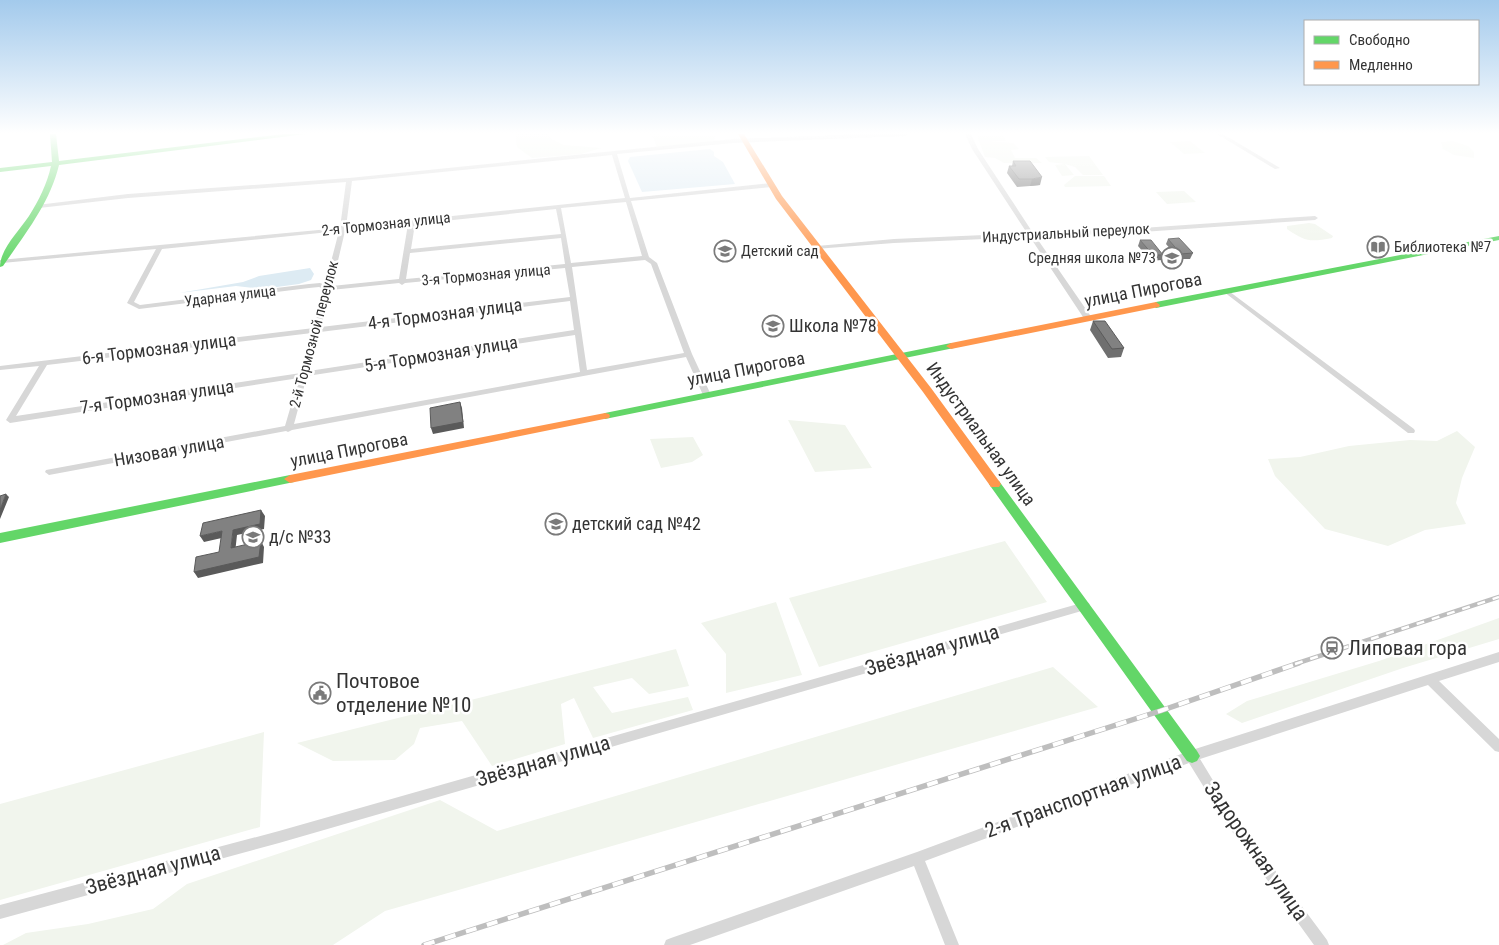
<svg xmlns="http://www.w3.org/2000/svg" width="1499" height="945" viewBox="0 0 1499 945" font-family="'Roboto Condensed',sans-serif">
<rect width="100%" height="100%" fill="#fff"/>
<path fill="#f1f5ed" d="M515,134H550L551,139L564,145L601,148L581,154L532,158L517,147Z
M643,134L715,136L714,142L657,147L652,135Z
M1002,135L1006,141H987L1013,143L1019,149L1011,150L1015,158H1036L1042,163H1004L995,158L985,157L977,136Z
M1190,141L1205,153L1184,154L1170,142Z
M1453,141L1468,146L1474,152V158L1454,155L1443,149L1441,142Z
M1089,156L1103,175H1083L1075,167L1065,164L1074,175L1062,176L1055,165L1065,164L1049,162L1045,157Z
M1075,176H1104L1111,186L1065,187L1064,185Z
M1184,191L1196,202L1167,204L1156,192Z
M1309,223L1315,224L1333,236L1332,238C1310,242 1306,242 1287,229V226Z
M788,420L845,425L872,468L815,472Z
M1457,431L1475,447L1462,478L1456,503L1466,524L1425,530L1388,546L1325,529L1275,476L1268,459L1300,457L1349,446L1410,440L1437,441Z
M693,437L703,455L692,462L661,468L650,439Z
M1005,541L1047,602L819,667L789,598Z
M776,602L802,675L726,693V654L701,623Z
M1499,618V639L1403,668L1242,723L1226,714L1247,701L1379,661Z
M676,649L689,686L649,694L632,678L593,687L612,713L688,697L693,710L593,738L574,698L561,704L565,744L492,766L462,721L420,728L414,744L395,760L333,761L297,743Z
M1053,667L1098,707L385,911L333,945H3L26,933L88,924L153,909L187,884L440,800L497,831Z
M264,732L260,827L0,900V804Z"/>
<path fill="#ddebf3" d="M710,149L714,152V156L723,162L735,184L642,192L628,161L630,157Z
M310,268L314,274L311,280L299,284L262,289L236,286L179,293L243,282L259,276Z"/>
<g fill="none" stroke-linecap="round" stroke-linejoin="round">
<path fill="#d7d7d7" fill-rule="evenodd" d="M862,134H907L905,136L733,143L617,154L630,198L771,183L774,185L771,187L631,201L649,257L657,263L692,354L711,395L710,397H704L703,395L686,357L292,430L288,432L286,431L49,475L45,472L46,470L285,426L299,378L10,423L6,420L39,366L0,370V366L314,328L324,289L319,287L309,288L139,309L127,303L156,249L2,263L0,262V260L340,228L346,182L128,198L39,208L36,206L37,205L128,194L349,178L733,139ZM612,155L625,198L346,227L352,181ZM626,202L642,256L571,263L561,208ZM556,209L561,234L411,249L415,224ZM408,224L399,279L332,286L345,231ZM339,231L325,285L320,283L309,284L140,305L134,302L162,249ZM561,238L565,264L406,279L410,253ZM645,260L651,264L684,353L587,370L572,267ZM565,268L570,297L321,327L331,290L399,283L402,285L405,283ZM570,301L574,330L309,371L320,332ZM312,333L301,373L16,416L47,365ZM575,335L580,372L294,424L307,376Z
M965,134H971L978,149L1033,233L1142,228L1315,216L1318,218L1315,220L1142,232L1036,237L1092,318L1088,320H1085L1030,237L894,243L815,249L814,248L817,246L894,239L1027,233L972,149Z
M1217,134H1223L1280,168L1275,169Z
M1226,289L1414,429L1415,431L1414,433H1408L1224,292V290Z
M1085,602L1089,603L1090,606L1089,609L1085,610L279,843L0,919V905L279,831Z
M1499,652V662L1439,681L1499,739V752L1495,751L1428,685L1200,759L1234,815L1327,940L1329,945H1314L1226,823L1189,763L925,861L959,945H945L914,866L690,945H664L666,940L671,938L917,852L1192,750Z"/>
<path fill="#63d668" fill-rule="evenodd" d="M50,134H56L59,161L284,134H305L59,165C50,203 25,234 3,266L0,267C0,249 19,231 29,216C39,200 47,184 51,166L0,172V168L52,162Z
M1499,236V240L1156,308L1152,305L1156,302Z
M951,343L954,344V348L605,419L600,416L605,413Z
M290,475L294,476L296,479L294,482L0,543V533Z
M995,480L999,481L1197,751L1200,756L1197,761L1192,763L1187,761L991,487L989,484Z"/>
<path fill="#ff974d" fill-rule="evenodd" d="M738,134H744L782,196L931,388L999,481L1001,484L999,487H991L923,392L776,199Z
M1156,302L1160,305L1159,307L951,349L946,346L951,343Z
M605,413L609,414L610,416L609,418L290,483L284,479L290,475Z"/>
<g stroke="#bebebe" stroke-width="4.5">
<path id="rail-far1" d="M1295,664L1499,597"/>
</g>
<g stroke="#bebebe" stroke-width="5.5">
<path id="rail" d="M424,945L1160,711L1299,663"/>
</g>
<use href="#rail-far1" stroke="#fff" stroke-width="2.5" stroke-dasharray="8" stroke-linecap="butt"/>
<use href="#rail" stroke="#fff" stroke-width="4" stroke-dasharray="11" stroke-linecap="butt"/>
</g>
<path fill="#6f6f6f" d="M1013,161L1040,185L1030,186L1017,187L1007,173L1009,166H1012Z
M1168,239L1193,253L1190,259H1179L1166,244Z
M1140,240L1163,255L1161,260L1151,261L1138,246Z
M1093,321L1124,348L1121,357L1108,358L1090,330Z"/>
<path fill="#5a5a5a" d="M1042,177L1040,185L1030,186L1032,179Z
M460,402L462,408L464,428L433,434L431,428Z
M6,494L9,497L0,519V510Z
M261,510L265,516L264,529L237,535L235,553L231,548L233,530Z
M222,531L226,537L204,542L200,536Z
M261,541L264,547L263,563L198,578L194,572Z"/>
<path fill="#818181" stroke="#5a5a5a" d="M1013,161H1030L1042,177L1032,179H1019L1009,166H1016Z
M1179,238L1193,253L1181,254L1168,239Z
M1140,240H1151L1163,255H1153Z
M1093,321H1105L1124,348L1112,349Z
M460,402L463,422L431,428L430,408Z
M6,494L0,510V496Z
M261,510L260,524L233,530L231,548L261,541L259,557L194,572L196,557L219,552L222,531L200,536L203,523Z"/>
<linearGradient id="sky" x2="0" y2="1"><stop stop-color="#a3caec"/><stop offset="0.5" stop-color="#fff"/><stop offset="1" stop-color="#fff" stop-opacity="0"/></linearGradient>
<rect width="1499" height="266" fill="url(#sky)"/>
<defs>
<g id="library-ring" transform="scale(1.125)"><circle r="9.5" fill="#fff" stroke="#7a7a7a" stroke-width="1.5"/><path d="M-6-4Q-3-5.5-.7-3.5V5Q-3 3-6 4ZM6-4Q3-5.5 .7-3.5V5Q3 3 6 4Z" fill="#7a7a7a"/></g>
<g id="school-ring" transform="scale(1.125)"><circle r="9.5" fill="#fff" stroke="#7a7a7a" stroke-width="1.5"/><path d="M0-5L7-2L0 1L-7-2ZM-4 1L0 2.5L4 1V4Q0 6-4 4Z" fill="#7a7a7a"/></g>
<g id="station-ring" transform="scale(1.125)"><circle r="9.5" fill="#fff" stroke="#7a7a7a" stroke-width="1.5"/><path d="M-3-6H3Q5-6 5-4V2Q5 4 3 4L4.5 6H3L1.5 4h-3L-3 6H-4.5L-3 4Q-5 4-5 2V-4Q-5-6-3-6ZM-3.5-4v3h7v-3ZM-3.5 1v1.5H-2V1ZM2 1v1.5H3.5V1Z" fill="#7a7a7a"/></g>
<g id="civic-ring" transform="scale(1.125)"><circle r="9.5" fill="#fff" stroke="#7a7a7a" stroke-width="1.5"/><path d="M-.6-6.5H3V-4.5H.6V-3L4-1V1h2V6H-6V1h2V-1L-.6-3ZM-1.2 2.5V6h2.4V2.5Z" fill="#7a7a7a"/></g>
</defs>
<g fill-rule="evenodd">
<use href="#library-ring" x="1378" y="247"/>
<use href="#school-ring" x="725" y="251"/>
<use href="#school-ring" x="1172" y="258"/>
<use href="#school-ring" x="773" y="326"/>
<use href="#school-ring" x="556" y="524"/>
<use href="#school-ring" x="253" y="537"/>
<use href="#station-ring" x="1332" y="648"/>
<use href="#civic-ring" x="320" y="693"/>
</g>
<g text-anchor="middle" stroke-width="5" stroke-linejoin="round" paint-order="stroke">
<g font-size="15" fill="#333" stroke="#fff">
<text transform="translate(386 224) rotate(-6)" y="5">2-я Тормозная улица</text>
<text transform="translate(1066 233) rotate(-3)" y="5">Индустриальный переулок</text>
<text transform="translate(486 275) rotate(-5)" y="5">3-я Тормозная улица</text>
<text transform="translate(230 296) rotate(-7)" y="5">Ударная улица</text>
<text transform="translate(314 334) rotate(-75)" y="5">2-й Тормозной переулок</text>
</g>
<g font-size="15" fill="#333" stroke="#fff" text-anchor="start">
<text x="1394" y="252">Библиотека №7</text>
<text x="741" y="256">Детский сад</text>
<text x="1156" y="263" text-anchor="end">Средняя школа №73</text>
</g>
<g font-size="18" fill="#333" stroke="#fff">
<text transform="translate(1143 290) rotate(-11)" y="6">улица Пирогова</text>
<text transform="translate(445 314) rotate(-7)" y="6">4-я Тормозная улица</text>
<text transform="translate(159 349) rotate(-7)" y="6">6-я Тормозная улица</text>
<text transform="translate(441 354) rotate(-9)" y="6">5-я Тормозная улица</text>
<text transform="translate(746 369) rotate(-11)" y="6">улица Пирогова</text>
<text transform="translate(157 397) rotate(-8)" y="6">7-я Тормозная улица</text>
<text transform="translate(981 434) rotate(54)" y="6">Индустриальная улица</text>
<text transform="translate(349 450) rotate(-11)" y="6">улица Пирогова</text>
<text transform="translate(169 451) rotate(-10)" y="6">Низовая улица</text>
</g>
<g font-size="18" fill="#333" stroke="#fff" text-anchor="start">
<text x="789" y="332">Школа №78</text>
<text x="572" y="530">детский сад №42</text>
<text x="269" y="543">д/с №33</text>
</g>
<g font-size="21" fill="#333" stroke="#fff" text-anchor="start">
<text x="1348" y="655">Липовая гора</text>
<text x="336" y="688">Почтовое<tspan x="336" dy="24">отделение №10</tspan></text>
</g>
<g font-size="21" fill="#333" stroke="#fff">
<text transform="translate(932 650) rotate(-16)" y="7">Звёздная улица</text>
<text transform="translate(543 761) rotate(-16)" y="7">Звёздная улица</text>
<text transform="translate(1083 796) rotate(-20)" y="7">2-я Транспортная улица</text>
<text transform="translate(1256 851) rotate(55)" y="7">Задорожная улица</text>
<text transform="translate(153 870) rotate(-15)" y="7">Звёздная улица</text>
</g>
</g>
<rect x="1304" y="20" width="175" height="65" fill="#ffffff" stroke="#adadad"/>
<rect x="1314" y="36" width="25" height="8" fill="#63d668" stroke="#adadad"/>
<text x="1349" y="45" font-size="15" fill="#333333">Свободно</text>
<rect x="1314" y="61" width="25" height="8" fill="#ff974d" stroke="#adadad"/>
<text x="1349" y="70" font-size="15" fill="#333333">Медленно</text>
</svg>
